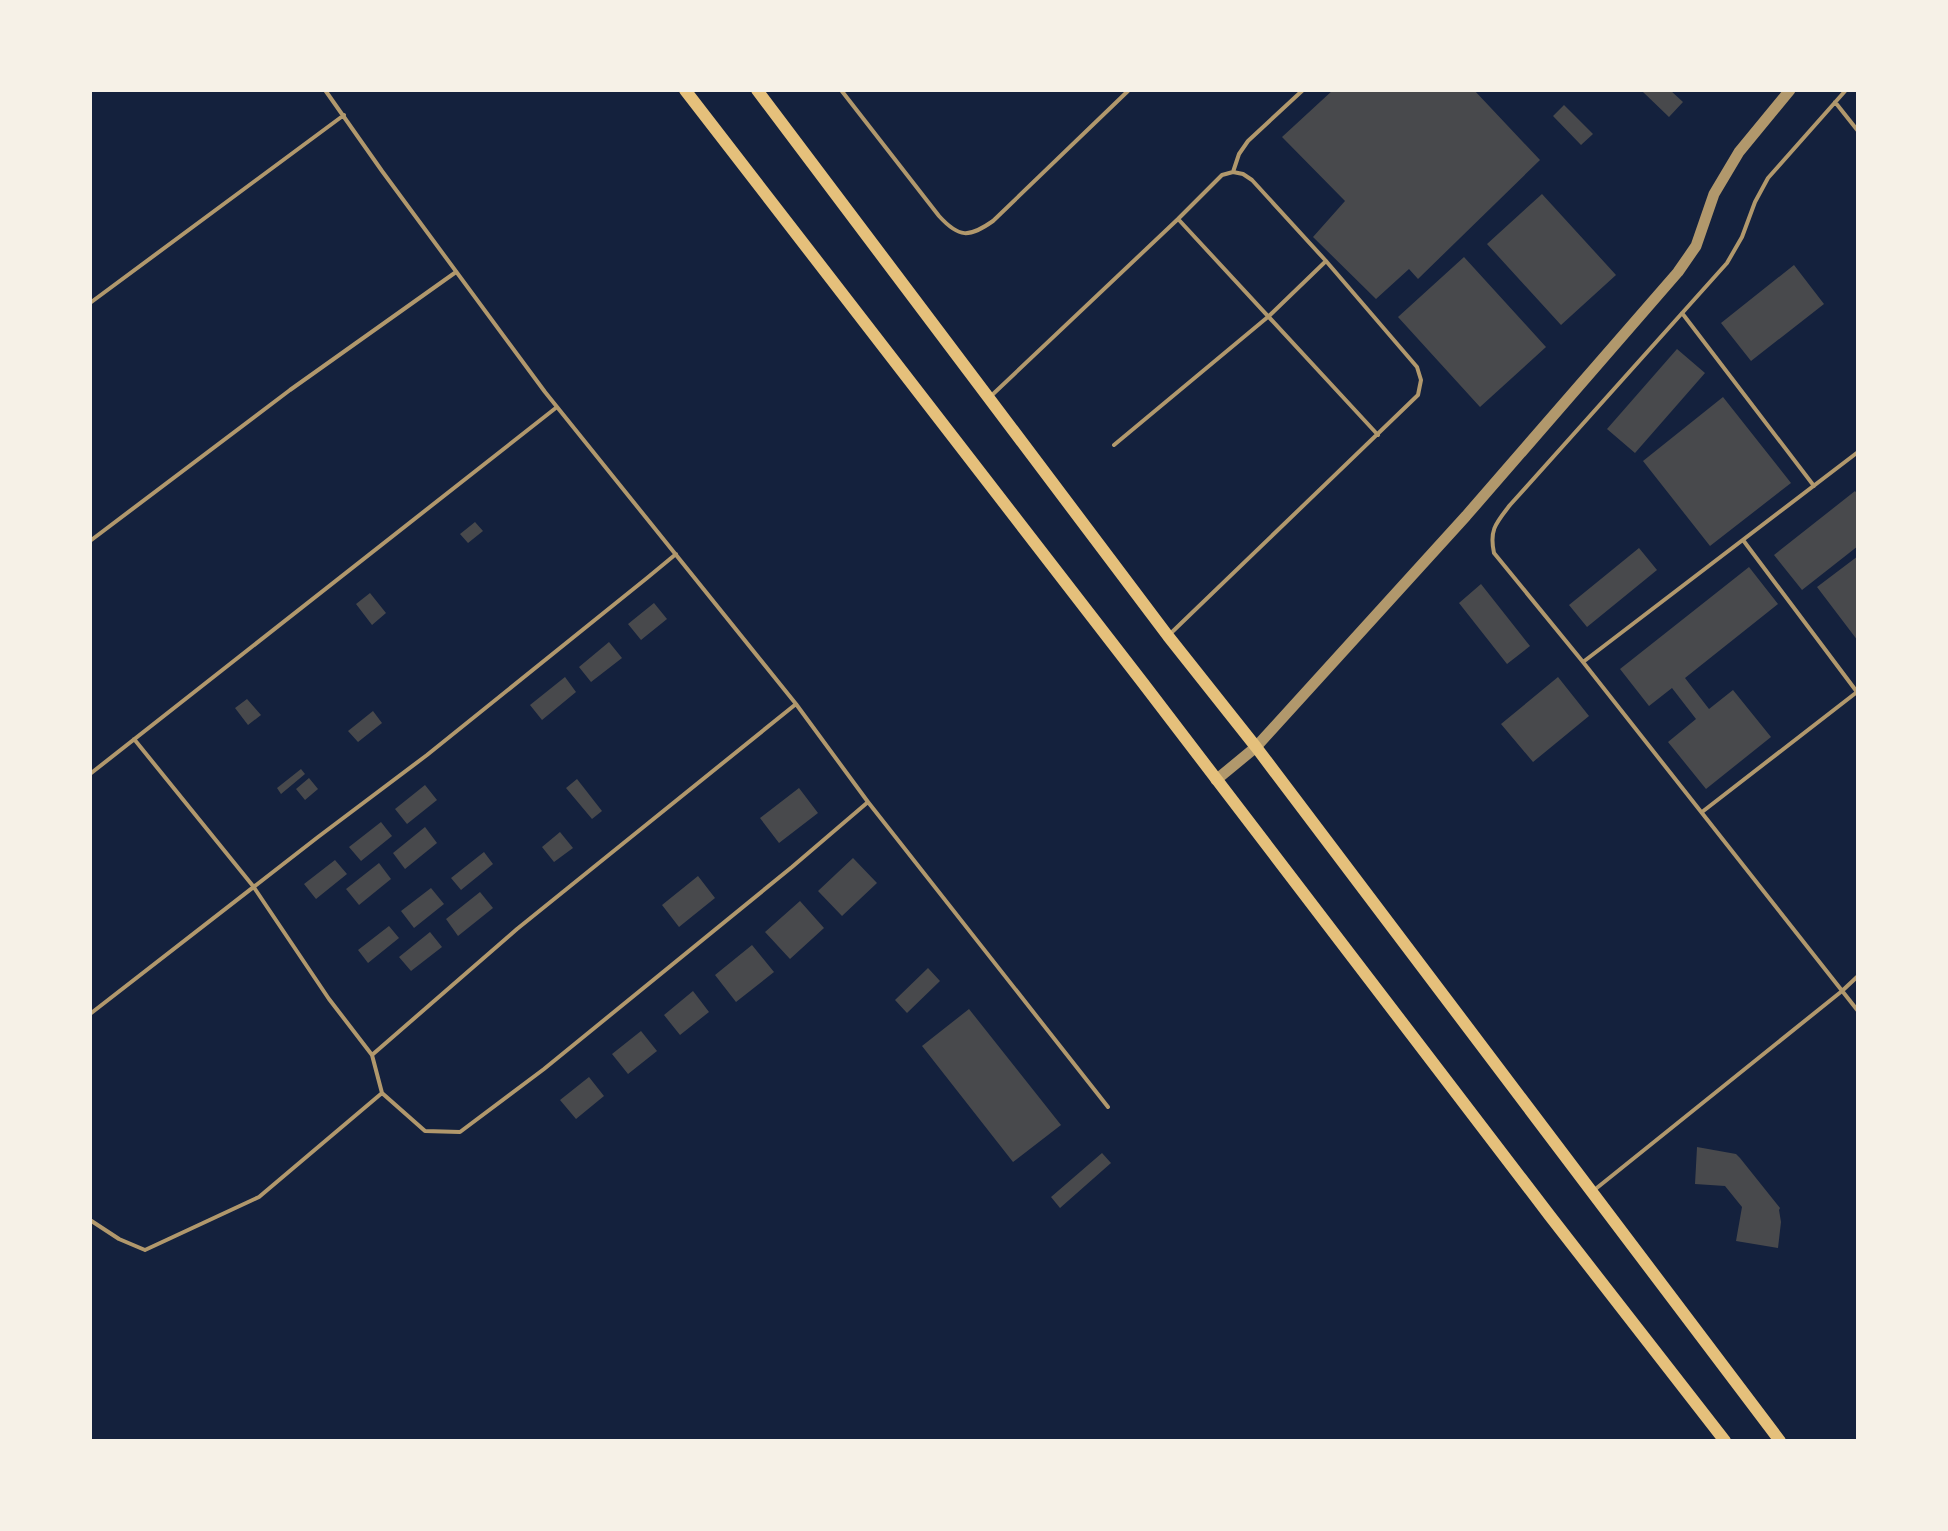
<svg xmlns="http://www.w3.org/2000/svg" width="1948" height="1531" viewBox="0 0 1948 1531" font-family="'Public Sans',sans-serif">
<rect width="100%" height="100%" fill="#14213d"/>
<path fill="#48494c" d="M1333,90H1474L1540,160L1418,279L1409,269L1376,299L1313,237L1345,201L1282,137Z
M1644,90H1670L1683,102L1669,117L1643,92Z
M1564,105L1593,134L1581,145L1553,116Z
M1542,194L1616,275L1561,325L1487,244Z
M1464,257L1546,347L1480,407L1398,317Z
M1794,265L1824,304L1751,361L1721,323Z
M1677,349L1705,373L1635,453L1607,429Z
M1723,397L1791,483L1710,546L1643,461Z
M1855,491L1858,495V546L1802,590L1774,555Z
M475,522L483,531L468,543L460,534Z
M1639,548L1657,570L1587,627L1569,605Z
M1858,556V641L1817,587Z
M1749,567L1778,604L1685,678L1709,709L1733,690L1771,737L1706,789L1668,742L1696,719L1672,688L1649,706L1620,669Z
M1481,584L1530,646L1507,664L1459,603Z
M370,593L386,613L372,625L356,604Z
M654,603L667,619L641,640L628,624Z
M609,642L622,658L591,682L579,667Z
M565,677L576,692L542,720L530,705Z
M1558,677L1589,716L1533,762L1501,724Z
M247,699L261,715L248,725L235,708Z
M373,711L382,723L358,742L348,731Z
M301,769L305,774L281,794L277,788Z
M309,778L318,789L305,800L296,789Z
M577,779L602,811L592,819L566,788Z
M425,785L437,800L407,824L395,809Z
M799,788L818,813L779,843L760,818Z
M381,822L392,836L361,861L349,847Z
M425,827L437,843L405,869L393,853Z
M560,832L573,848L554,862L542,847Z
M484,852L493,864L461,890L451,878Z
M853,858L877,883L842,916L818,891Z
M335,860L347,874L316,899L304,884Z
M379,863L391,879L359,905L346,889Z
M698,876L715,898L679,927L662,905Z
M431,888L444,904L414,928L401,911Z
M480,892L493,908L458,936L446,919Z
M800,901L824,928L790,959L765,932Z
M389,926L399,938L368,963L358,950Z
M430,932L442,947L411,971L399,957Z
M752,945L774,972L736,1002L715,975Z
M928,968L940,981L907,1013L895,1000Z
M693,991L709,1012L680,1035L664,1015Z
M969,1009L1061,1125L1013,1162L922,1046Z
M641,1031L657,1051L628,1074L612,1054Z
M589,1077L604,1096L576,1119L560,1100Z
M1697,1147L1736,1154L1740,1158L1780,1208L1779,1210L1781,1222L1778,1248L1736,1241L1742,1207L1725,1186L1695,1184Z
M1102,1153L1111,1163L1060,1208L1051,1197Z"/>
<g fill="none" stroke-linecap="round" stroke-linejoin="round">
<path stroke="#b1986c" stroke-width="4" d="M841,90L939,216C959,238 969,238 993,221L1129,90
M1846,90L1768,178L1755,202L1742,237L1727,263L1510,505C1496,523 1489,530 1494,553L1583,662L1858,1011
M1835,102L1858,131
M1233,172L1239,154L1248,141L1303,90
M1179,220L1378,435
M90,303L344,115
M1682,313L1814,486
M991,396L1178,219L1222,175L1233,172L1243,174L1252,180L1326,261L1417,367L1421,380L1418,395L1170,634
M1114,445L1269,316L1326,261
M1743,540L1857,692
M90,541L290,390L456,272
M1583,662L1858,452
M134,739L253,886L329,999L372,1055
M90,774L557,407
M868,802L1108,1107
M1702,812L1857,692
M90,1014L318,837L427,755L647,578L676,554
M382,1093L425,1131L460,1132L544,1069L792,867L868,802L796,704
M1593,1191L1842,991L1858,976
M90,1220L119,1239L145,1250L259,1197L382,1093L372,1055L517,929L796,704L545,392L382,171L325,90"/>
<path stroke="#b1986c" stroke-width="11" d="M1216,780L1256,747L1466,516L1678,272L1696,246L1714,194L1739,152L1790,90"/>
<path stroke="#e5c07b" stroke-width="12" d="M685,90L1143,683L1550,1216L1725,1441
M757,90L1168,636L1256,747L1780,1441"/>
</g>
<rect width="1948" height="1531" fill="none" stroke="#f6f1e7" stroke-width="184"/>
</svg>
